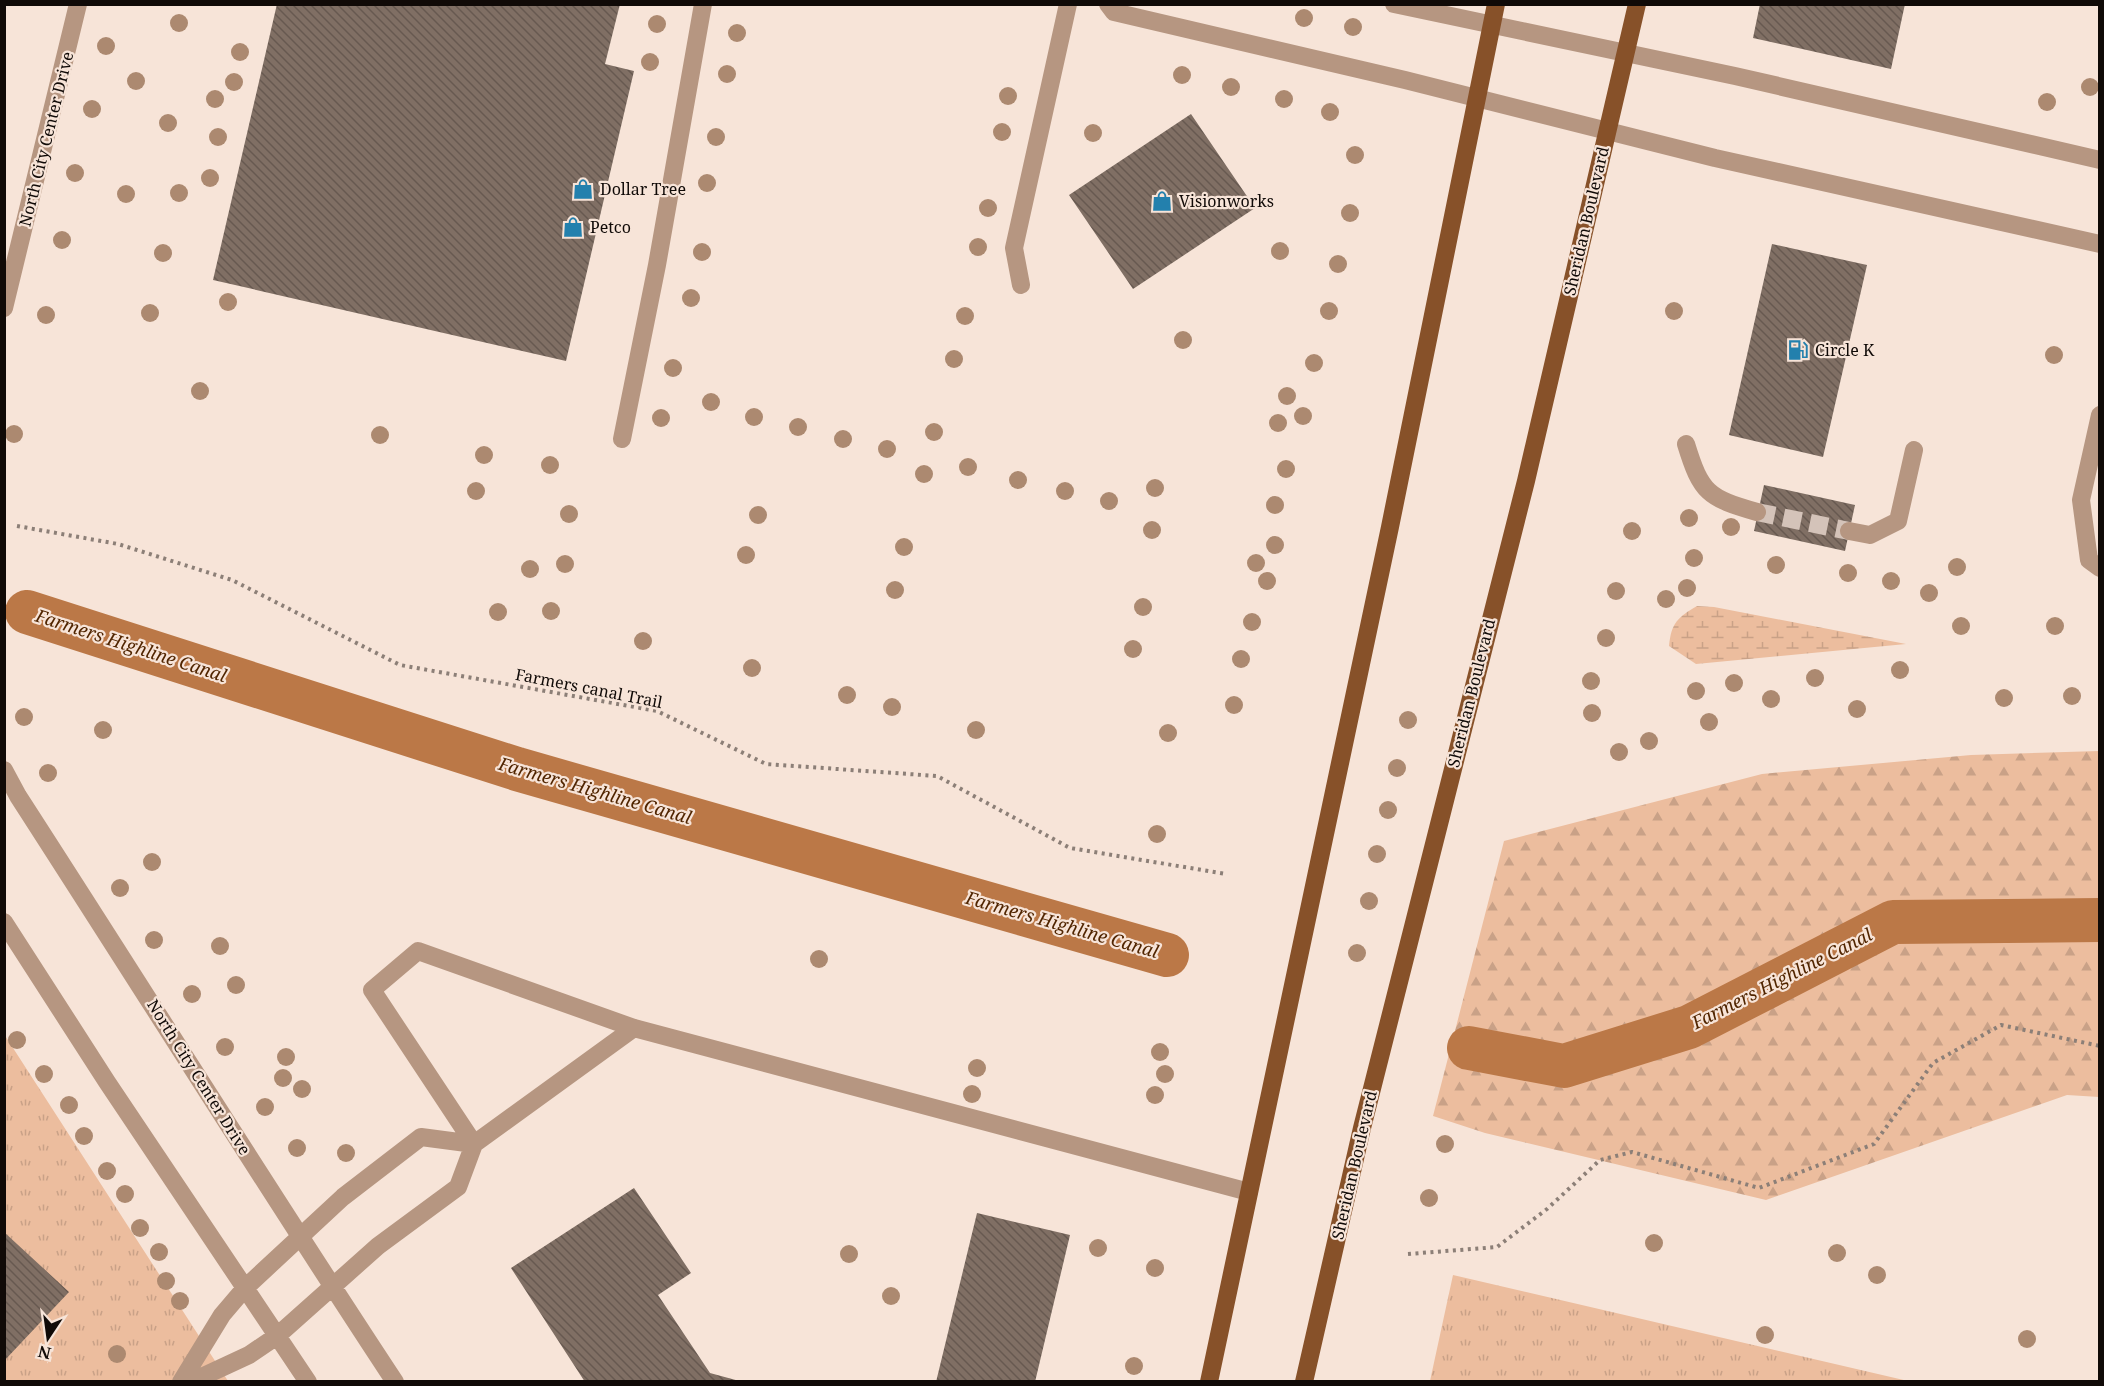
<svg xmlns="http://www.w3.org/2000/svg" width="2104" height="1386" viewBox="0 0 2104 1386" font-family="'Noto Serif',serif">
<defs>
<pattern id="grass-tufts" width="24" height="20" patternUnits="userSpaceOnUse" patternTransform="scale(1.5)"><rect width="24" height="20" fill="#ecbd9e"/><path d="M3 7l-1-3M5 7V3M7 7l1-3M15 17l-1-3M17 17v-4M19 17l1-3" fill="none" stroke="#c9a187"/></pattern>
<pattern id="forest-firs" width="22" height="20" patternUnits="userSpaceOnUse" patternTransform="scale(1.5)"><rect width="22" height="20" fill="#ecbd9e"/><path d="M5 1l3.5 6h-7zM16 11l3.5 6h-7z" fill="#c9a187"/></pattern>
<pattern id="wetland-marsh" width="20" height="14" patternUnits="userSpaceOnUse" patternTransform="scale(1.5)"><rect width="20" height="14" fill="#ecbd9e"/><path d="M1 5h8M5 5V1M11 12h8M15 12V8" fill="none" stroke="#c9a187"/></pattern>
<pattern id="building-back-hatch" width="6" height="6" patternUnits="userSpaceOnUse" patternTransform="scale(1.5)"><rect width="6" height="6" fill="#806f64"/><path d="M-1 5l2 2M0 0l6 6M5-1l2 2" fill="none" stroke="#675950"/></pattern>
</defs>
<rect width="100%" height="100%" fill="#f7e4d8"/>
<path fill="url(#grass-tufts)" d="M4,1034L228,1381H5Z
M1453,1275L1908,1381H1430Z"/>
<path fill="url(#forest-firs)" d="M2099,751V1097L2067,1095L1766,1200L1485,1133L1433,1116L1504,841L1762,774L1971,755Z"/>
<path fill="url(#wetland-marsh)" d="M1697,606L1714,607L1906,644L1696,664L1669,646C1671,623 1678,617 1697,606Z"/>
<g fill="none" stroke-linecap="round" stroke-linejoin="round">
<path stroke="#bb7847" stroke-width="44" d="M27,612L517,769L1167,955
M1469,1048L1564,1066L1689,1027L1893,922L2100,920"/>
</g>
<path fill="url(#building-back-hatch)" d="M277,4H620L605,64L634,71L566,361L213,280Z
M1760,4H1905L1891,69L1753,38Z
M1191,114L1255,208L1133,289L1069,195Z
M1772,244L1867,265L1823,457L1729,435Z
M1764,485L1855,505L1845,551L1754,531Z
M634,1188L691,1273L658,1295L710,1373L743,1382H585L511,1268Z
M977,1213L1070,1235L1035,1382H936Z
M4,1232L69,1292L4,1361Z"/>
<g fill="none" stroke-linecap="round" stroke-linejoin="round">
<path stroke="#d4c3b9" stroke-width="18" stroke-dasharray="18 9" stroke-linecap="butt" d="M1757,512L1849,531"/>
<path stroke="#8c7f77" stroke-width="4" stroke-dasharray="3 4.5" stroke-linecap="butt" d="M17,526L118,544L232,580L400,665L657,711L766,764L937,776L1070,848L1226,874
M1408,1254L1497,1247L1547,1209L1600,1160L1632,1152L1759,1188L1874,1144L1933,1063L2001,1025L2100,1046"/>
<path stroke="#b69681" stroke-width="18" d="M1108,4L1114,12L1405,80L1715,158L2100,244
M1394,4L1735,76L2100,160
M1021,285L1014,248L1068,4
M4,308L78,4
M2100,415L2081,500L2089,560L2100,568
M622,439L657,265L703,4
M1686,444C1701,493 1708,498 1757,512
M1849,531L1870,535L1898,521L1914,450
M4,770L18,796C144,991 267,1188 395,1382
M4,922L107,1082L308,1382
M634,1028L474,1144L372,990L418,951L634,1028L1249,1192
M181,1382L222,1315L245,1288L343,1197L421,1137L474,1144L458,1187L378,1246L277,1336L249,1355L191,1382"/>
<path stroke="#875129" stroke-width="18" d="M1209,1382L1390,527L1496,4
M1304,1382L1362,1128L1526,481L1637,4"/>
</g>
<g fill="#ac8970">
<circle cx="1304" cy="18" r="9"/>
<circle cx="179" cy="23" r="9"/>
<circle cx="657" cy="24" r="9"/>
<circle cx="1353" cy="27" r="9"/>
<circle cx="737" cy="33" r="9"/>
<circle cx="106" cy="46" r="9"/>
<circle cx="240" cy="52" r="9"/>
<circle cx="650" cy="62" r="9"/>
<circle cx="727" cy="74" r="9"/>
<circle cx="1182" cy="75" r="9"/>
<circle cx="136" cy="81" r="9"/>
<circle cx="234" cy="82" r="9"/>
<circle cx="1231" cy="87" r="9"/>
<circle cx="2090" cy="87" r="9"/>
<circle cx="1008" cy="96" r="9"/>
<circle cx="215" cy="99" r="9"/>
<circle cx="1284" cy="99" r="9"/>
<circle cx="2047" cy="102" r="9"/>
<circle cx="92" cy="109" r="9"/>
<circle cx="1330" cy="112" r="9"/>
<circle cx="168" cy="123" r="9"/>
<circle cx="1002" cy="132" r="9"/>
<circle cx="1093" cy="133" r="9"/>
<circle cx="218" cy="137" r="9"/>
<circle cx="716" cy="137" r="9"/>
<circle cx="1355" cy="155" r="9"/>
<circle cx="75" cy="173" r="9"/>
<circle cx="210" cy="178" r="9"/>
<circle cx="707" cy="183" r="9"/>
<circle cx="179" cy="193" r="9"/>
<circle cx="126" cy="194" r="9"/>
<circle cx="988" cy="208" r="9"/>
<circle cx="1350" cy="213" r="9"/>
<circle cx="62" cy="240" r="9"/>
<circle cx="978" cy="247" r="9"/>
<circle cx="1280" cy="251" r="9"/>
<circle cx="702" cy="252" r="9"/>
<circle cx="163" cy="253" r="9"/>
<circle cx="1338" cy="264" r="9"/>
<circle cx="691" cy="298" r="9"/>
<circle cx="228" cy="302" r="9"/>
<circle cx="1329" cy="311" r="9"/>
<circle cx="1674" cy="311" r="9"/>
<circle cx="150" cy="313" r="9"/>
<circle cx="46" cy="315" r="9"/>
<circle cx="965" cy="316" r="9"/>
<circle cx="1183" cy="340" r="9"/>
<circle cx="2054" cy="355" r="9"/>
<circle cx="954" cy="359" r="9"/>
<circle cx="1314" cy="363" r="9"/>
<circle cx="673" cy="368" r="9"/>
<circle cx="200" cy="391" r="9"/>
<circle cx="1287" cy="396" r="9"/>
<circle cx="711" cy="402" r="9"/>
<circle cx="1303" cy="416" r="9"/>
<circle cx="754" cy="417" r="9"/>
<circle cx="661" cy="418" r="9"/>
<circle cx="1278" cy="423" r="9"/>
<circle cx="798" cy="427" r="9"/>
<circle cx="934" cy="432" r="9"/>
<circle cx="14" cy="434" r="9"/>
<circle cx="380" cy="435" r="9"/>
<circle cx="843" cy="439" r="9"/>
<circle cx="887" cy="449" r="9"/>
<circle cx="484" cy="455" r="9"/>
<circle cx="550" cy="465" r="9"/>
<circle cx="968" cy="467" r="9"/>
<circle cx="1286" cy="469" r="9"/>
<circle cx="924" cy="474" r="9"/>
<circle cx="1018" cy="480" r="9"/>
<circle cx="1155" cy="488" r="9"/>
<circle cx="476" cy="491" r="9"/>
<circle cx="1065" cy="491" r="9"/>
<circle cx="1109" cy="501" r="9"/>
<circle cx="1275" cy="505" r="9"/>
<circle cx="569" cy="514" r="9"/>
<circle cx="758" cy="515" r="9"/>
<circle cx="1689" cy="518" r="9"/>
<circle cx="1731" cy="527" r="9"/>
<circle cx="1152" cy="530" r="9"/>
<circle cx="1632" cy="531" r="9"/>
<circle cx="1275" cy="545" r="9"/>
<circle cx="904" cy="547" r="9"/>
<circle cx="746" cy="555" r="9"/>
<circle cx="1694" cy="558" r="9"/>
<circle cx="1256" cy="563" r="9"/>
<circle cx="565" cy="564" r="9"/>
<circle cx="1776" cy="565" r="9"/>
<circle cx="1957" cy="567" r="9"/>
<circle cx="530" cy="569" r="9"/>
<circle cx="1848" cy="573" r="9"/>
<circle cx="1267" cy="581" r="9"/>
<circle cx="1891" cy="581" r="9"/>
<circle cx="1687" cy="588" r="9"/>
<circle cx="895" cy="590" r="9"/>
<circle cx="1616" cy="591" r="9"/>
<circle cx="1929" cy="593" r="9"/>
<circle cx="1666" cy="599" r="9"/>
<circle cx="1143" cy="607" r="9"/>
<circle cx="551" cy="611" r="9"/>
<circle cx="498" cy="612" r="9"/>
<circle cx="1252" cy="622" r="9"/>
<circle cx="1961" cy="626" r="9"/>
<circle cx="2055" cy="626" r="9"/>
<circle cx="1606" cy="638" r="9"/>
<circle cx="643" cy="641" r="9"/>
<circle cx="1133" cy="649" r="9"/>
<circle cx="1241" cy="659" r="9"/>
<circle cx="752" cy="668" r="9"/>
<circle cx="1900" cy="670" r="9"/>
<circle cx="1815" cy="678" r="9"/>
<circle cx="1591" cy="681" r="9"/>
<circle cx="1734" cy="683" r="9"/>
<circle cx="1696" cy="691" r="9"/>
<circle cx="847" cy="695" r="9"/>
<circle cx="2072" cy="696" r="9"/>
<circle cx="2004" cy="698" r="9"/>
<circle cx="1771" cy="699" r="9"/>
<circle cx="1234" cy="705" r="9"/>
<circle cx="892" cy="707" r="9"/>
<circle cx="1857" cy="709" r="9"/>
<circle cx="1592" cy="713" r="9"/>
<circle cx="24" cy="717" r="9"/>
<circle cx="1408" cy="720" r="9"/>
<circle cx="1709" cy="722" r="9"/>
<circle cx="103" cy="730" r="9"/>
<circle cx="976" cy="730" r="9"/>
<circle cx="1168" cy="733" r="9"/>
<circle cx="1649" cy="741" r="9"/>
<circle cx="1619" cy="752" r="9"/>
<circle cx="1397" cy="768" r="9"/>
<circle cx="48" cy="773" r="9"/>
<circle cx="1388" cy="810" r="9"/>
<circle cx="1157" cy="834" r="9"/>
<circle cx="1377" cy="854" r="9"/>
<circle cx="152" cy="862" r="9"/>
<circle cx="120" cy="888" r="9"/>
<circle cx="1369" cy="901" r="9"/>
<circle cx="154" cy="940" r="9"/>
<circle cx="220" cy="946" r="9"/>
<circle cx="1357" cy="953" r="9"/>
<circle cx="819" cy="959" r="9"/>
<circle cx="236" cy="985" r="9"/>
<circle cx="192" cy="994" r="9"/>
<circle cx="17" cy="1040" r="9"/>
<circle cx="225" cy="1047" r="9"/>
<circle cx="1160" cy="1052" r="9"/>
<circle cx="286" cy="1057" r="9"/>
<circle cx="977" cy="1068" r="9"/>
<circle cx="44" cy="1074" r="9"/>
<circle cx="1165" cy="1074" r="9"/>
<circle cx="283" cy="1078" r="9"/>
<circle cx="302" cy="1089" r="9"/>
<circle cx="972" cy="1094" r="9"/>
<circle cx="1155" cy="1095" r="9"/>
<circle cx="69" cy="1105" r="9"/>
<circle cx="265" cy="1107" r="9"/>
<circle cx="84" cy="1136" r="9"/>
<circle cx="1445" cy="1144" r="9"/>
<circle cx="297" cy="1148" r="9"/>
<circle cx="346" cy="1153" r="9"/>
<circle cx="107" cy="1171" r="9"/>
<circle cx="125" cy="1194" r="9"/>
<circle cx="1429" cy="1198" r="9"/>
<circle cx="140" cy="1228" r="9"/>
<circle cx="1654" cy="1243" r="9"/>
<circle cx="1098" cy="1248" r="9"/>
<circle cx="159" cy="1252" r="9"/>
<circle cx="1837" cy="1253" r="9"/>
<circle cx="849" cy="1254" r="9"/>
<circle cx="1155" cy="1268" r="9"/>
<circle cx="1877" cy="1275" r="9"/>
<circle cx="166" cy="1281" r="9"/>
<circle cx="891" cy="1296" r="9"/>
<circle cx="180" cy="1301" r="9"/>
<circle cx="1765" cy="1335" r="9"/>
<circle cx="2027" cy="1339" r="9"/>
<circle cx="117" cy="1354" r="9"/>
<circle cx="1134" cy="1366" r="9"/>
</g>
<defs>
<g id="shop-bare" transform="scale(1.62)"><path d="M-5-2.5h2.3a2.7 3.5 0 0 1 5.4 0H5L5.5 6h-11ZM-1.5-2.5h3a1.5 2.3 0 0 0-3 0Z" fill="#2380ad" stroke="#f7e4d8" stroke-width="2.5" paint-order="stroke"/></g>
<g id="fuel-bare" transform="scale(1.62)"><path d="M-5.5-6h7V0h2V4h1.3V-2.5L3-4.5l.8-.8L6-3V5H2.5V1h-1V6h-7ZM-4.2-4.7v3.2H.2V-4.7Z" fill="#2380ad" stroke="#f7e4d8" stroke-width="2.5" paint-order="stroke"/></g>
</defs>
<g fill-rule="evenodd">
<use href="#shop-bare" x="583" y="189"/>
<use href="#shop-bare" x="1162" y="201"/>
<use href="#shop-bare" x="573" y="227"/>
<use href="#fuel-bare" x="1798" y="350"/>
</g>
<g text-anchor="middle" stroke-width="4.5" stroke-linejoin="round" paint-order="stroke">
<g font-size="16" fill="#100a07" stroke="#f7e4d8">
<text transform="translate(46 139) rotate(-76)" y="6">North City Center Drive</text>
<text transform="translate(1586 221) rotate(-77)" y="6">Sheridan Boulevard</text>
<text transform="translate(589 688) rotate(11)" y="6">Farmers canal Trail</text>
<text transform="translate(1471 693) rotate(-76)" y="6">Sheridan Boulevard</text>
<text transform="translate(199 1077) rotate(58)" y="6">North City Center Drive</text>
<text transform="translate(1354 1165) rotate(-77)" y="6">Sheridan Boulevard</text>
</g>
<g font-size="16" fill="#100a07" stroke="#f7e4d8" text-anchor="start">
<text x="600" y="195">Dollar Tree</text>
<text x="1179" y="207">Visionworks</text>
<text x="590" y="233">Petco</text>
<text x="1815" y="356">Circle K</text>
</g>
<g font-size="18" font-style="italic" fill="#512500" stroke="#f7e4d8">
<text transform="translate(131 646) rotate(18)" y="6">Farmers Highline Canal</text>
<text transform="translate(595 791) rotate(16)" y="6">Farmers Highline Canal</text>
<text transform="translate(1062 925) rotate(16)" y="6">Farmers Highline Canal</text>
<text transform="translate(1782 979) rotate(-27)" y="6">Farmers Highline Canal</text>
</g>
</g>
<rect width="2104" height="1386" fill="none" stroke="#100a07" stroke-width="12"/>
<g transform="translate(48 1338) rotate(193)" stroke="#f7e4d8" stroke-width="4.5" paint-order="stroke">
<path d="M0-4.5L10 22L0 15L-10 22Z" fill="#100a07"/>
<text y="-9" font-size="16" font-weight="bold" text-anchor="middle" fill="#100a07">N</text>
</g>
</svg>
